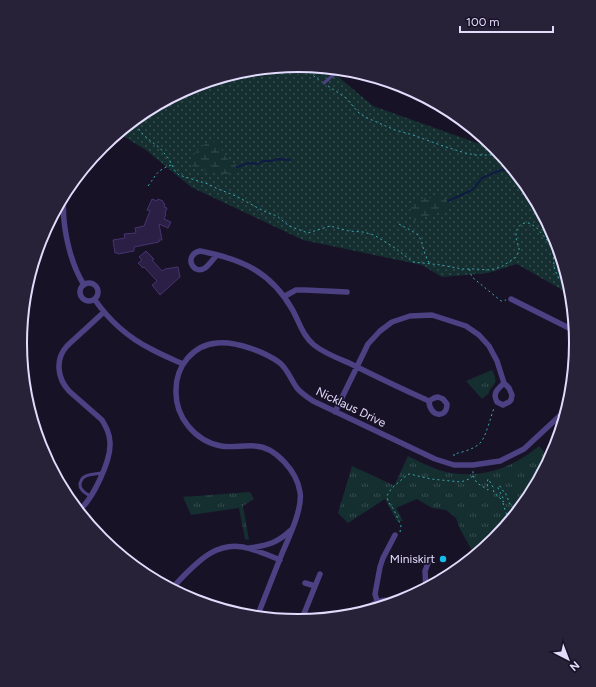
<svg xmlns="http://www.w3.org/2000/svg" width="596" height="687" viewBox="0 0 596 687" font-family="Figtree,sans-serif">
<defs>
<pattern id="grass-dots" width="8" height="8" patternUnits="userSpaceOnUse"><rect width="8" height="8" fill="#152e30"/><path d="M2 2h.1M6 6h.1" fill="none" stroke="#374c4f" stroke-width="1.8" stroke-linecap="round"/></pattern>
<pattern id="wetland-marsh" width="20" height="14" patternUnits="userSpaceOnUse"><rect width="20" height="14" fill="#152e30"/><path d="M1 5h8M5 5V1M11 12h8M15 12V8" fill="none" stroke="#374c4f"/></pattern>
<pattern id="park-tufts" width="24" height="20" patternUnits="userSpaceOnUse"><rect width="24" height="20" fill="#152e30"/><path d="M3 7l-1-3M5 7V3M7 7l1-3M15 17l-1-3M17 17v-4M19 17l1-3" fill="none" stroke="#374c4f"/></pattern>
</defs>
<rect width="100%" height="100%" fill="#181227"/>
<path fill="url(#grass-dots)" d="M298,66L328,68L373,106L480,144H491L495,147L529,189L555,237L571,289V295L517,264L488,273L442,277L422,265L303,240L191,187L146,150L118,133L144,112L192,87L244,71Z"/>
<path fill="url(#wetland-marsh)" d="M213,141C221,143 221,150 225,156C228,161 234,162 237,167L236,169L232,173L228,174H217L192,166L190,161C195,151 202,144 213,141Z
M435,196L447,199L451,204L450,208L448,210L432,214L417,221H413C409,214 410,208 413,201L424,198H431Z"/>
<path fill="url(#park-tufts)" d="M492,370C497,383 497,380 489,391V393L482,399L466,381Z
M539,446L550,458L529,498L494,540L475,556L460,529L456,518L446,510L432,508L417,499L396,508L403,521H397L385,499L348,523L338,513L352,466L393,485L395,484L408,456C418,461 428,466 439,470C476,481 510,470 539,446Z
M250,492L254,499L243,506L249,540L245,539L239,508L191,515L183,497Z"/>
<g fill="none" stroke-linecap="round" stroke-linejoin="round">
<path stroke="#0f1b43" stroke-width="2" d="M237,167L249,163L258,164L263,161H272L278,159L290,160
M448,201L470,191L473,189L482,178L501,170L513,169"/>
</g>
<path fill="#2c1f46" stroke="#473370" d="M152,199L157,201L158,199L163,201V203L165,204L164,207L167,208L165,213L166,214L164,219L171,222L168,228L159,224L162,240H159V242L134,247V251L118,254V253H115L113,240L125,238L124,234L136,233L135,228L144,226L150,211L147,210Z
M146,251L154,259L152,260L162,271L165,269L178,267L180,277L160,295L152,285L157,281L144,267L143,268L138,263L142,260L139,257Z
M445,572H455L438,582V574H445Z"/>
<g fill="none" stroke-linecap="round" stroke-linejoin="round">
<path stroke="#3aa9b1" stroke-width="1" stroke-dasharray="2 3" stroke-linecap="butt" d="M302,66L315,77L320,81
M328,86L346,98L358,112L365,117L395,130L413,135L443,146L465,153L476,155H502
M134,120L140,131L148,139L160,148L169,159L175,171L179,175L208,184L218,189L236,196L256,207L266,212L277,216L289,226L308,233L330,226L349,231L363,232L374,235L395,248L413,262L441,265L462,269H474L490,270L501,267L515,258L519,251V248L516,238V231L521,224L525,223H529L536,227L547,240L553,251L554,267L557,275L559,278L570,287
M126,127L135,124
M148,186C157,174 156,171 171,165
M399,224L412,231L418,235L421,240L425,254L429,263
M469,269L472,277L501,301L506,300
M454,456V454C463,452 475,449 481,442C486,436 491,416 494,408
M473,476L477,483L488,490V488L487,483L488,479L489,480L493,487L494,493L500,498L503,502L504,501L503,498L498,488V486H500L503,491L505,492L510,504L518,512
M503,503L506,513L511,520
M508,515H512L514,517
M400,532L401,526L394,510L388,501L387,496L389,492L392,488L407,475L409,474L414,475L431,479L461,482L469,479L473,476V471"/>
<path stroke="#4c4182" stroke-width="3" d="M324,83L339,70
M90,496C85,493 77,488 81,481C82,478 83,477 86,476C90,474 97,474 102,473"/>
<path stroke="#4c4182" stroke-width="5.5" d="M64,194C61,222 69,261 84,285
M217,255C213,259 209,265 205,268C193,276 183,255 200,251C241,259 270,271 292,309C299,321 302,335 314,345C324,353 337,358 349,363C375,376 402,389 429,401
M80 292a9 9 0 1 1 18 0a9 9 0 1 1-18 0Z
M285,296L296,290H305L347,292
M511,299L575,331
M95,300C109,320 129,338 151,349C162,355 172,359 183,364
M438,397L443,399L447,404C447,420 429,416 429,401L434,398Z
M335,412L368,344L380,331L392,322L410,316L432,315L466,326L479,335L489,346L497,361L504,383L509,388L512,395L511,400L509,402L503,405L497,402C492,393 498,389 504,383
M78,511C92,501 111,461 110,443C110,434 106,427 102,420L69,391C57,378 55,359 67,346C72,341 77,337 81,333C89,326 96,319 104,312
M250,548C269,545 277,543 291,530
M305,583L315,586
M171,589C193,567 215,537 251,549C261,552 270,556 280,560
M426,589L425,571L430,558
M377,601L375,594L380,567L383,558L395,535
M363,613C375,600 383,598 399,602
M257,617C265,597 273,576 281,556C288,539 303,509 300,492C297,472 276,447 255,446C244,445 232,448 221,446C195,441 175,417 176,390C176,366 193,345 217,343C236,341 265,352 280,363C288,370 291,380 297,388C301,393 307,397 313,401L435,459L454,465H473L500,461L524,449L567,409
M301,621L320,574"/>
</g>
<circle fill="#17bcec" stroke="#181227" stroke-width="1.5" cx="443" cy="559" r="4"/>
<g text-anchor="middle" stroke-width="3.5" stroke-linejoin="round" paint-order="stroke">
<g font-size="12" fill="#e3dbfc" stroke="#181227">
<text transform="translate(351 407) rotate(26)" y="4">Nicklaus Drive</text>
</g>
<g font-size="12" fill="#e3dbfc" stroke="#181227" text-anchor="end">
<text x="435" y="563">Miniskirt</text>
</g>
</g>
<path d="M0 0H596V687H0ZM27 343a271 271 0 1 1 542 0a271 271 0 1 1-542 0Z" fill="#282238" fill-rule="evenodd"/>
<path fill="none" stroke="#e3dbfc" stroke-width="2" d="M27 343a271 271 0 1 1 542 0a271 271 0 1 1-542 0Z"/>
<g transform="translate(568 659) rotate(138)" stroke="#181227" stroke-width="3" paint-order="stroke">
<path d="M0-3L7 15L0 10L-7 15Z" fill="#e3dbfc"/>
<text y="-6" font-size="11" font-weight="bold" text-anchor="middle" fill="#e3dbfc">N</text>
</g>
<path d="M460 26v6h93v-6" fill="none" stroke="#e3dbfc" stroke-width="2"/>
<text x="466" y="26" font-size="12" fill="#e3dbfc" stroke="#181227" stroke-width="3" paint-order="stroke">100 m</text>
</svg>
